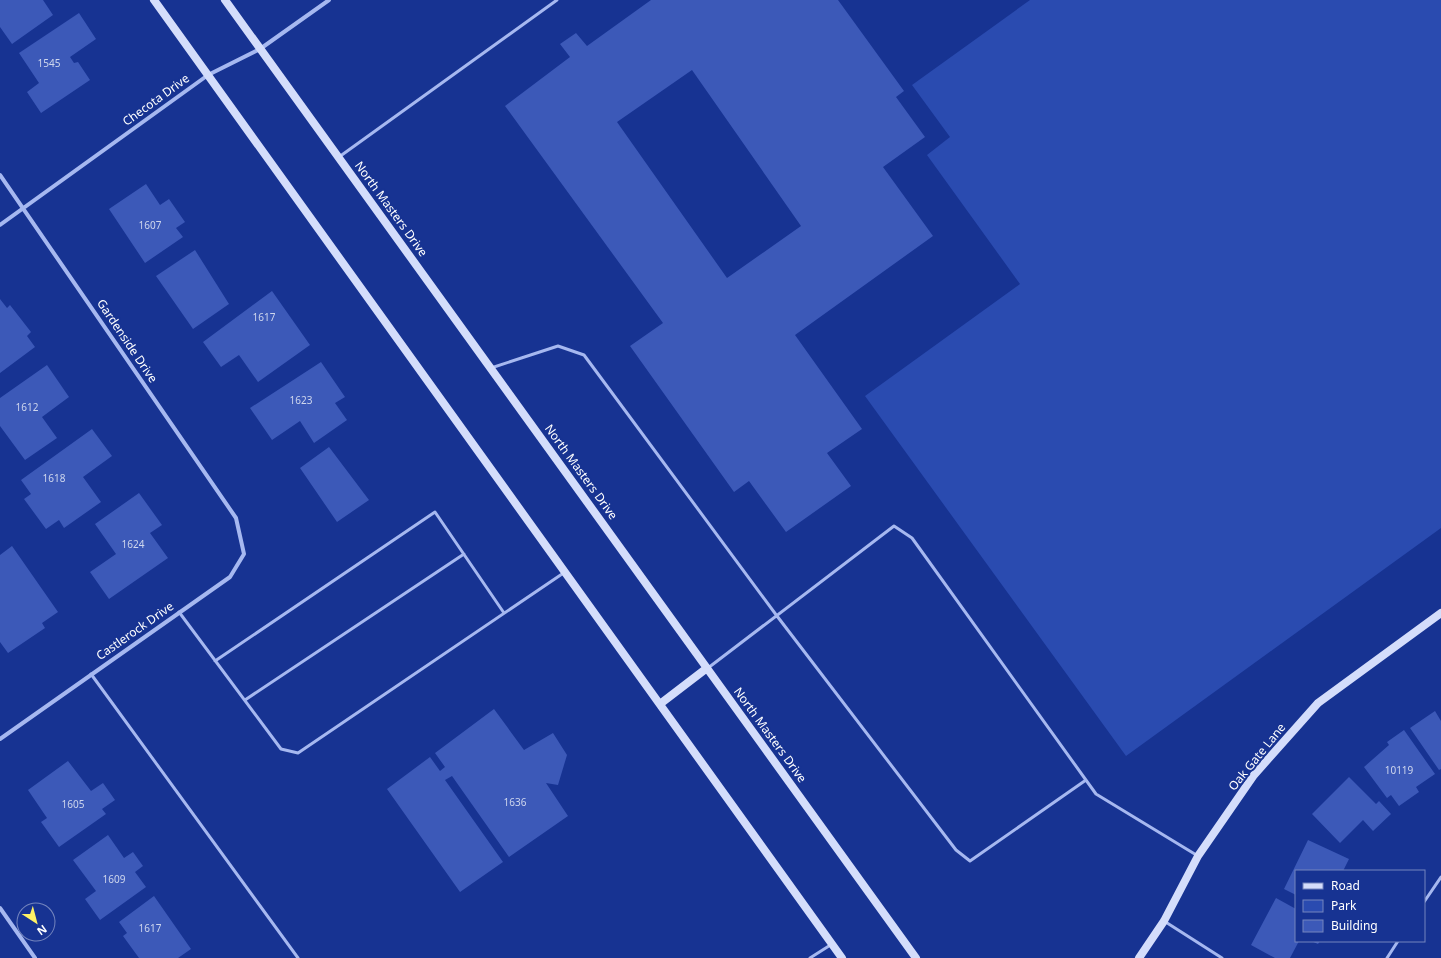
<svg xmlns="http://www.w3.org/2000/svg" width="1441" height="958" viewBox="0 0 1441 958" font-family="'Noto Sans',sans-serif">
<rect width="100%" height="100%" fill="#173392"/>
<path fill="#2a4bb0" d="M1030,0H1441V528L1126,756L865,396L1020,284L927,155L950,137L912,85Z"/>
<path fill="#3c59b8" fill-rule="evenodd" d="M0,0H43L53,15L12,44L0,27Z
M651,0H838L904,91L896,97L925,137L883,167L933,236L795,335L862,429L827,453L851,486L786,532L749,481L734,492L630,346L663,323L505,106L570,57L560,44L576,33L587,46ZM692,70L801,226L727,278L617,122Z
M79,13L96,39L70,57L74,63L78,62L90,80L41,113L27,92L39,83L19,53Z
M146,184L160,205L169,199L185,222L176,228L183,237L145,263L109,209Z
M195,250L229,304L193,329L156,276Z
M272,291L310,345L258,382L239,355L221,367L203,342Z
M0,299L7,308L10,305L31,332L27,336L35,347L0,373Z
M321,362L345,397L335,403L347,420L314,443L300,421L272,440L250,408Z
M47,365L69,397L42,417L57,438L25,460L0,426V398Z
M92,429L112,456L83,477L101,502L64,528L59,520L46,529L24,499L31,494L21,480Z
M329,447L369,500L337,522L300,468Z
M139,493L162,525L150,533L168,558L109,599L90,572L116,554L95,524Z
M12,546L58,612L42,623L45,628L8,653L0,642V555Z
M494,709L524,750L553,733L567,755L558,785L546,783L568,816L509,857L452,776L445,780L503,862L460,892L387,789L430,757L440,771L445,767L435,753Z
M1435,711L1441,721V769L1439,770L1410,728Z
M1404,730L1435,774L1416,787L1419,792L1399,806L1391,795L1387,798L1364,767L1389,745L1387,742Z
M68,761L91,791L103,783L115,800L102,809L106,814L59,847L41,822L47,818L28,790Z
M1349,777L1376,804L1379,801L1391,814L1373,831L1363,820L1340,843L1312,814Z
M108,835L124,858L133,852L143,866L135,872L146,887L100,920L85,899L96,891L73,860Z
M1308,840L1349,859L1343,871H1296V895L1284,889Z
M154,896L191,949L178,958H139L123,936L127,933L119,922Z
M1276,898L1296,909V941H1299L1290,958H1275L1251,945Z
M1311,941H1320L1318,944Z"/>
<g fill="none" stroke-linecap="round" stroke-linejoin="round">
<path stroke="#a6b8f0" stroke-width="3" d="M339,157L557,0
M491,368L558,346L584,355L777,616L956,850L970,861L1086,780
M179,612L281,749L298,753L565,572
M215,661L435,512L504,613
M708,668L894,526L912,538L1096,794L1198,856
M91,674L298,958
M245,700L464,554
M1424,902L1441,877
M1164,921L1222,958
M810,958L832,944
M1387,958L1398,941"/>
<path stroke="#a6b8f0" stroke-width="4" d="M0,175L236,518L244,554L230,577L0,739
M0,225L208,75L260,49L329,0
M0,908L35,958"/>
<path stroke="#d4ddfb" stroke-width="8" d="M154,0L842,958
M225,0L916,958
M660,704L707,668
M1139,958L1164,921L1198,856L1254,775L1318,703L1441,613"/>
</g>
<g text-anchor="middle" stroke-width="4" stroke-linejoin="round" paint-order="stroke">
<g font-size="10" fill="#ced6ed">
<text x="49" y="67">1545</text>
<text x="150" y="229">1607</text>
<text x="264" y="321">1617</text>
<text x="301" y="404">1623</text>
<text x="27" y="411">1612</text>
<text x="54" y="482">1618</text>
<text x="133" y="548">1624</text>
<text x="1399" y="774">10119</text>
<text x="515" y="806">1636</text>
<text x="73" y="808">1605</text>
<text x="114" y="883">1609</text>
<text x="150" y="932">1617</text>
</g>
<g font-size="12" fill="#fff" stroke="#173392">
<text transform="translate(156 100) rotate(-36)" y="4">Checota Drive</text>
<text transform="translate(391 209) rotate(54)" y="4">North Masters Drive</text>
<text transform="translate(127 341) rotate(56)" y="4">Gardenside Drive</text>
<text transform="translate(581 472) rotate(54)" y="4">North Masters Drive</text>
<text transform="translate(135 631) rotate(-35)" y="4">Castlerock Drive</text>
<text transform="translate(770 735) rotate(54)" y="4">North Masters Drive</text>
<text transform="translate(1257 757) rotate(-51)" y="4">Oak Gate Lane</text>
</g>
</g>
<rect x="1295" y="870" width="130" height="72" fill="#173392" stroke="#7485be"/>
<rect x="1303" y="883" width="20" height="6" fill="#d4ddfb" stroke="#7485be"/>
<text x="1331" y="890" font-size="12" fill="#ffffff">Road</text>
<rect x="1303" y="900" width="20" height="12" fill="#2a4bb0" stroke="#7485be"/>
<text x="1331" y="910" font-size="12" fill="#ffffff">Park</text>
<rect x="1303" y="920" width="20" height="12" fill="#3c59b8" stroke="#7485be"/>
<text x="1331" y="930" font-size="12" fill="#ffffff">Building</text>
<g transform="translate(36 922) rotate(144)"><circle r="19" fill="#173392" stroke="#7485be"/>
<path d="M0-3L7 15L0 10L-7 15Z" fill="#fff265"/>
<text y="-6" font-size="11" font-weight="bold" text-anchor="middle" fill="#ffffff">N</text>
</g>
</svg>
